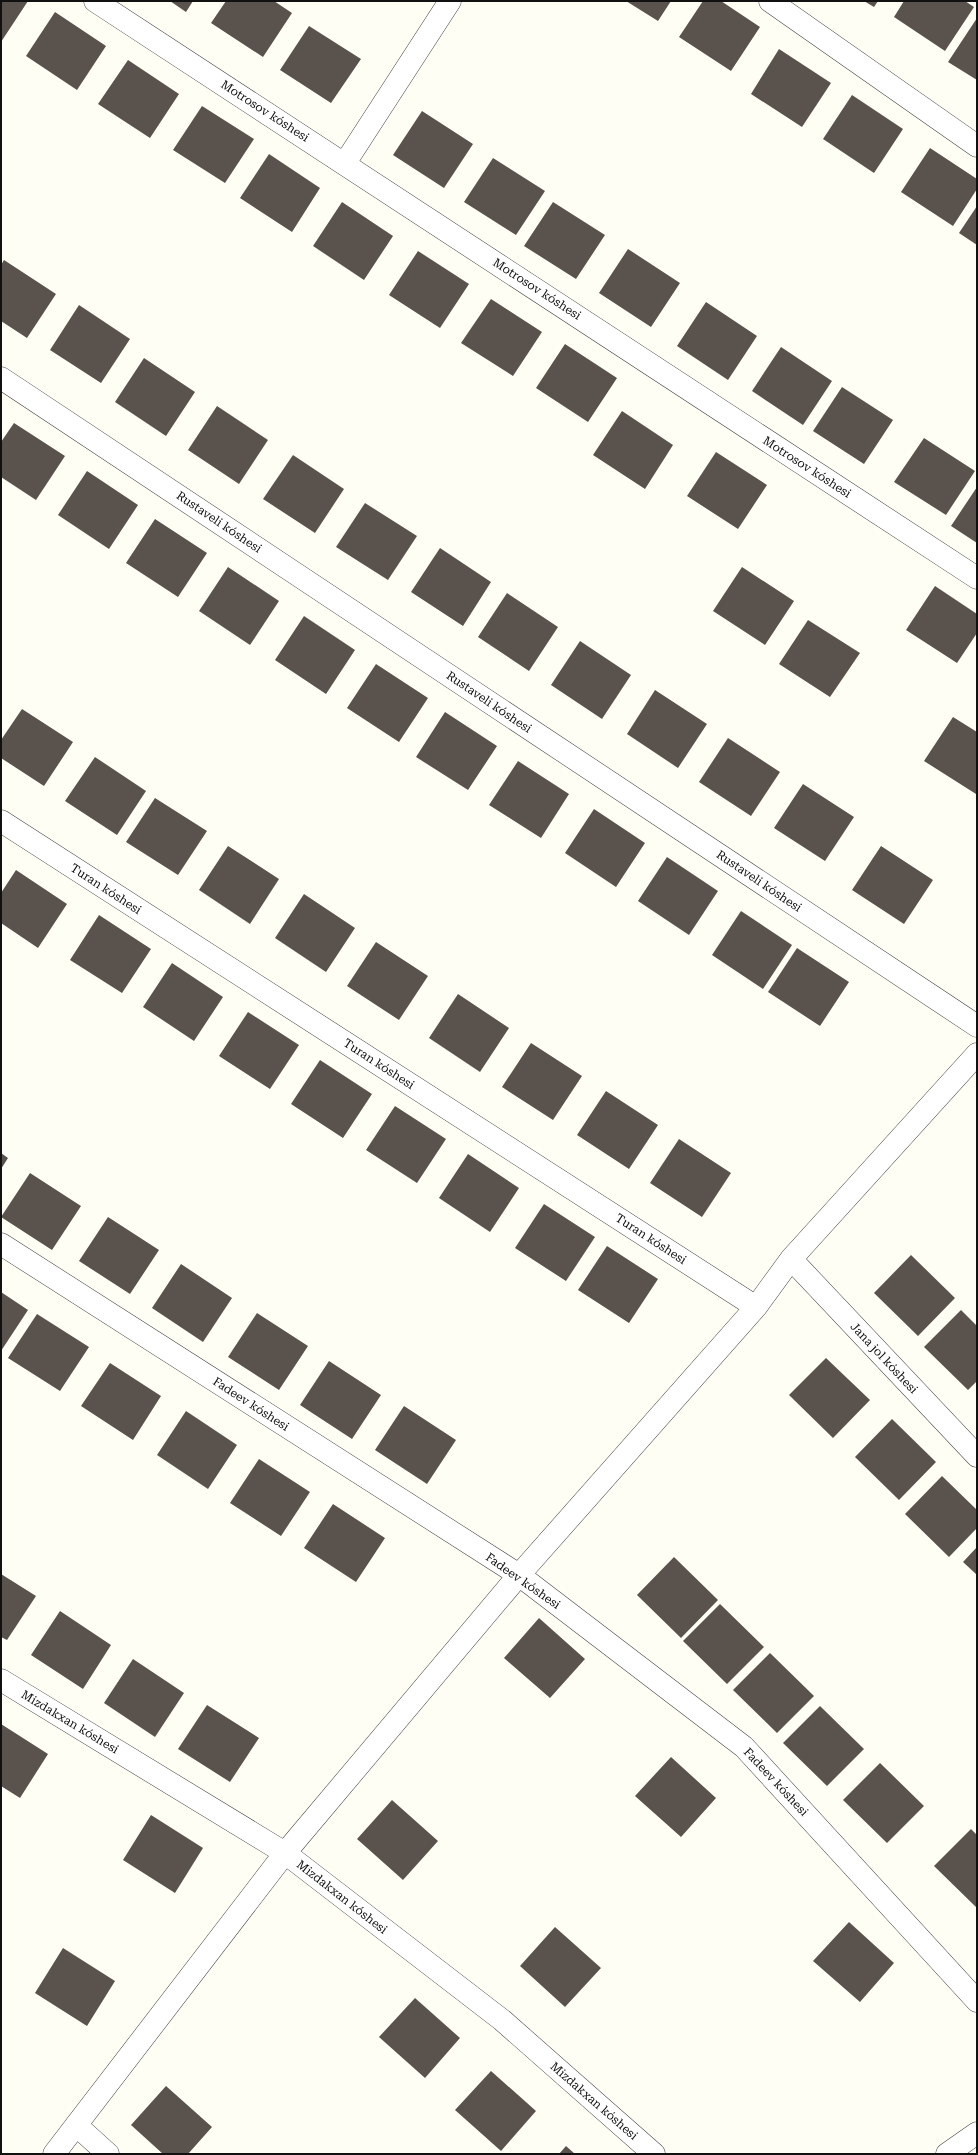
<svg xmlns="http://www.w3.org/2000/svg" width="978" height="2155" viewBox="0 0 978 2155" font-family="'Roboto Serif',serif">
<rect width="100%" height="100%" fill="#fffef5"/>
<path fill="#5a534d" d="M1,1H28L1,42Z
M170,1H193L186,12Z
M226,1H274L292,13L263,57L211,23Z
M626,1H671L658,21Z
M703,1H721L760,27L731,71L679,37Z
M864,1H878L874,7Z
M904,1H965L974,7L945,51L894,17Z
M55,12L106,46L77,90L26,56Z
M977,18V80L948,62Z
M309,26L361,59L331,103L280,70Z
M779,49L831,83L802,127L751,94Z
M128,60L179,94L150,138L98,104Z
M852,95L903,129L874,173L823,139Z
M202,106L254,139L225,183L173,150Z
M422,111L473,144L444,188L393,155Z
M930,148L977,179V189L953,226L901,192Z
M269,154L320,188L292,232L240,198Z
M493,158L545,191L516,235L464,202Z
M342,202L393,236L364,280L313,246Z
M553,202L605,235L576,279L524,246Z
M977,206V245L959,233Z
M628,249L680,283L651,327L599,293Z
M418,251L469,284L440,328L389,295Z
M4,260L56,294L27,338L1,321V265Z
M491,299L542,332L513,376L461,343Z
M706,302L757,336L728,380L677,346Z
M79,305L130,339L101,383L50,350Z
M565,344L617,378L588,422L536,388Z
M781,347L832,381L803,425L752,391Z
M144,358L195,392L166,436L115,402Z
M842,387L893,420L864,464L813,431Z
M217,406L268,440L239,484L188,450Z
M622,411L673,445L645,489L593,455Z
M14,423L65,456L36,500L1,477V442Z
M924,438L975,471L946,515L894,482Z
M716,452L767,485L738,529L687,496Z
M293,455L344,489L315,533L263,499Z
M87,471L138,505L109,549L58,515Z
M977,487V543L951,526Z
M365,503L417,536L388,580L336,547Z
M155,519L207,553L178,597L126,563Z
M440,548L491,582L463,626L411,592Z
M228,567L279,601L250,645L199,611Z
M742,567L794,601L765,645L713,611Z
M935,586L977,614V633L957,663L906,630Z
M507,593L558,627L529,671L478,637Z
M304,616L355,650L326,694L275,660Z
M808,620L860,653L830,697L779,664Z
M580,641L631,675L602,719L551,685Z
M376,664L428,698L399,742L347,708Z
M655,690L707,724L678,768L627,734Z
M22,709L73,742L44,786L1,758V740Z
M445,712L497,746L468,790L416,757Z
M953,717L977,732L976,794L924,761Z
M728,738L780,772L751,816L699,782Z
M95,757L146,791L117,835L65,801Z
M518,761L569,794L541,838L489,805Z
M803,784L854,817L825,861L774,828Z
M155,798L207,831L178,875L126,842Z
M594,809L645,843L616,887L565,853Z
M228,846L279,879L250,924L199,890Z
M881,846L933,880L904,924L852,890Z
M667,857L718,891L689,935L638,901Z
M16,870L67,904L38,948L1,923V893Z
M304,894L355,928L326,972L275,938Z
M741,911L792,945L763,989L712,955Z
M99,915L151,949L122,993L70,960Z
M376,942L428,976L399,1020L347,986Z
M797,948L849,982L820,1026L768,992Z
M172,963L223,997L194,1041L143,1007Z
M458,994L509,1028L480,1072L429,1038Z
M248,1012L299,1045L270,1089L219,1056Z
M531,1043L582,1076L553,1120L502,1087Z
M320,1060L372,1094L343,1138L291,1104Z
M606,1091L658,1125L629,1169L577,1135Z
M395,1106L446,1139L417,1183L366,1150Z
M679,1139L731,1173L702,1217L650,1183Z
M1,1153L8,1158L1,1169Z
M468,1154L519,1188L490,1232L439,1198Z
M30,1173L81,1206L52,1250L1,1217Z
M544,1204L595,1237L566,1281L515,1248Z
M108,1217L159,1250L130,1294L79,1261Z
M607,1246L658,1279L629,1323L578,1290Z
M911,1255L955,1298L918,1336L874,1293Z
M181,1264L232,1298L203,1342L152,1308Z
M1,1292L28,1310L1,1351Z
M961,1310L977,1326V1381L968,1390L924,1347Z
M257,1313L308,1346L279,1390L228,1357Z
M37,1314L89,1347L60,1391L8,1358Z
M826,1358L870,1400L833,1438L789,1395Z
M329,1361L381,1395L352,1439L300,1405Z
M110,1363L161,1396L133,1440L81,1406Z
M404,1406L456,1440L427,1484L375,1450Z
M186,1411L237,1445L208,1489L157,1455Z
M892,1419L936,1462L899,1500L855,1457Z
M259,1459L310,1492L281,1536L230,1503Z
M942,1476L977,1510V1528L949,1557L905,1514Z
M333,1504L385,1538L356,1582L304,1548Z
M977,1547V1575L963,1562Z
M674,1557L718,1600L681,1638L637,1595Z
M1,1574L36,1596L7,1640L1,1637Z
M720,1604L764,1647L727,1684L683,1641Z
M60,1611L111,1645L83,1689L31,1655Z
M539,1618L585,1659L550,1698L504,1658Z
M770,1653L814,1696L777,1733L733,1690Z
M133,1659L184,1693L155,1737L104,1703Z
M207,1705L259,1738L230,1782L178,1749Z
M820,1706L864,1749L827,1786L783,1743Z
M1,1724L48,1754L20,1798L1,1786Z
M671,1757L716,1798L681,1837L635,1796Z
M880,1763L924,1806L887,1843L843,1800Z
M392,1800L438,1841L403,1880L357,1839Z
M151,1815L203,1848L175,1893L123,1860Z
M971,1829L977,1835V1908L934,1866Z
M849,1922L894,1963L860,2002L813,1961Z
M555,1927L601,1968L565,2007L520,1966Z
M63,1948L115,1981L87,2026L35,1993Z
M415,1998L460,2038L425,2078L379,2037Z
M491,2071L536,2111L501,2151L455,2110Z
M166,2086L212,2127L188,2154H163L131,2125Z
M566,2146L575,2154H559Z"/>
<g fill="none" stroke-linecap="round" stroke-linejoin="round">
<g stroke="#444" stroke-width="23">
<path id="street" d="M95,1L977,578
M770,1L977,146
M345,163L450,1
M1,378L977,1026
M1,821L756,1307
M1,1244L519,1575L744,1747L977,2001
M791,1259L977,1456
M1,1680L285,1853L502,2020L654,2154
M76,2125L108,2154
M54,2154L285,1853L519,1575L756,1307L791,1259L977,1054
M947,2154L977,2133"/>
</g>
<use href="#street" stroke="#fff" stroke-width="22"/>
</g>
<g text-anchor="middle" stroke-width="4" stroke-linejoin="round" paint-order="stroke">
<g font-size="12" fill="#111" stroke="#fff">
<text transform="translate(265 111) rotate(33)" y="4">Motrosov kóshesi</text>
<text transform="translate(537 289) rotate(33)" y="4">Motrosov kóshesi</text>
<text transform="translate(807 467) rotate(33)" y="4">Motrosov kóshesi</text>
<text transform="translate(219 522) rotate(34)" y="4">Rustaveli kóshesi</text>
<text transform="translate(489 702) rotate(34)" y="4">Rustaveli kóshesi</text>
<text transform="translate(759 881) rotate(34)" y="4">Rustaveli kóshesi</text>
<text transform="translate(106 889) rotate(33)" y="4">Turan kóshesi</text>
<text transform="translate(379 1064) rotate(33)" y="4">Turan kóshesi</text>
<text transform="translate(651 1239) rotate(33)" y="4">Turan kóshesi</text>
<text transform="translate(884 1358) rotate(47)" y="4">Jana jol kóshesi</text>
<text transform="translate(251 1404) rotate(33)" y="4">Fadeev kóshesi</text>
<text transform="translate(523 1581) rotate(35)" y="4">Fadeev kóshesi</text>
<text transform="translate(70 1722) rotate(31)" y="4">Mizdakxan kóshesi</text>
<text transform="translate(776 1782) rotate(47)" y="4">Fadeev kóshesi</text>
<text transform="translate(342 1897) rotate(38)" y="4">Mizdakxan kóshesi</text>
<text transform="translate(594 2101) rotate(41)" y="4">Mizdakxan kóshesi</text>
</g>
</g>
<rect width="978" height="2155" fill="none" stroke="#111111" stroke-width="4"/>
</svg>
